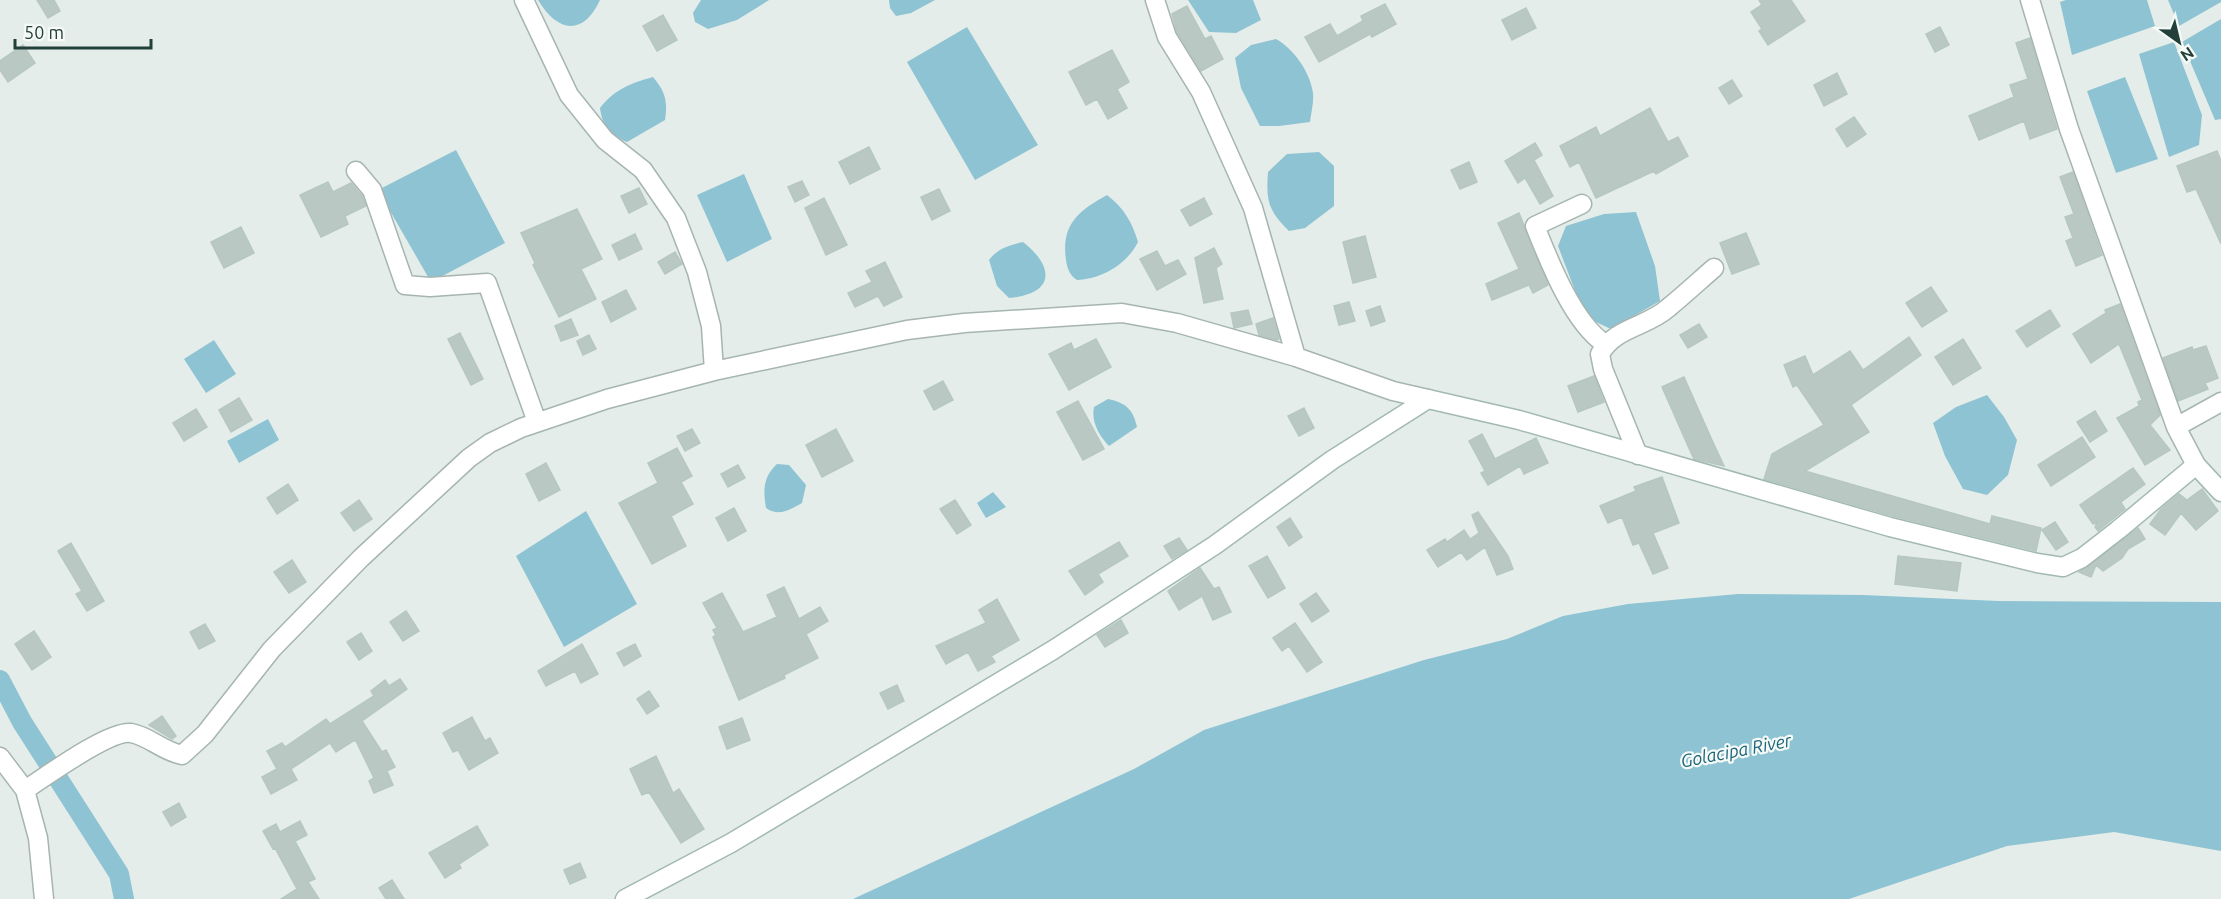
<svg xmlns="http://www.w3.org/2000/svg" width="2221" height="899" viewBox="0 0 2221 899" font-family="Ubuntu,sans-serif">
<rect width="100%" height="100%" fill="#e4edea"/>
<path fill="#8dc3d2" d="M538,0H600C583,37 557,32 538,0Z
M701,0H769L737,20L708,29L695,22L693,13Z
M889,0H935L911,13L896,16L890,8Z
M1188,0H1253L1261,20L1236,33L1209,32Z
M2066,0H2147L2155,26L2072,55L2060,2Z
M2168,0H2221V2L2179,26Z
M2221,19V119L2215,120L2182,42Z
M967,27L1038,145L975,180L907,62Z
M1276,39C1294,49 1310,72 1313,93C1314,102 1311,113 1310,122L1279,126H1260L1241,88L1235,58L1251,45Z
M2174,42L2202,115L2199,145L2169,157L2139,54Z
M653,77C665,91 668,101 665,120L627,142C610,135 602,125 600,108C615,89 631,83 653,77Z
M2125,77L2158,159L2116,173L2087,91Z
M456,150L505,243L431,282L378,190Z
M1319,152L1334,166V206L1305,228L1289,231C1268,211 1266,200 1268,172L1287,154Z
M744,174L772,239L727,262L697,195Z
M1107,195C1124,208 1132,222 1138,242C1127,264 1102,279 1077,280C1070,276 1067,268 1066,260C1061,225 1078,211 1107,195Z
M1636,212L1655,266L1660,301L1611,329L1585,317L1558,246L1566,226L1604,214Z
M1023,242C1055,267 1055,294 1009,298L997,286L989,260C998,248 1010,245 1023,242Z
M214,340L236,374L206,393L184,359Z
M1987,395L2004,417L2017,440L2008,475L1987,495L1963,489L1945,456L1933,423L1956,407Z
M1108,399C1126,403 1133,409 1137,427L1109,446C1099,435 1091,422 1094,407Z
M268,419L279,440L239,463L227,441Z
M777,464L789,465L806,485L802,503C789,510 779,517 766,508C763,490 763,477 777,464Z
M993,492L1006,507L986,518L977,503Z
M586,511L637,604L564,647L516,556Z
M1738,594L1863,595L1998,601L2221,602V851L2114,832L2007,846L1849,899H853L1134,769L1204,730L1424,660L1507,639L1563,616L1628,604Z"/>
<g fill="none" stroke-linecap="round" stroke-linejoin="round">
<path stroke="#8dc3d2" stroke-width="20" d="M0,680L22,722L119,874L124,899"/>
</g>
<path fill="#b9c8c3" stroke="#b6c7c1" stroke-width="1.5" d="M37,0H54L60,11L48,18Z
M1759,0H1791L1805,21L1768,45L1759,31L1762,29L1751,12L1762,5Z
M1385,4L1396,24L1372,37L1370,34L1319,62L1305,37L1330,24L1337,36L1363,21L1361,16Z
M1187,6L1205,39L1211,36L1223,59L1201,71L1177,32L1172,14Z
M1526,8L1536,28L1512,40L1502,20Z
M663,15L677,40L657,51L643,26Z
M1940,27L1949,45L1935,52L1926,34Z
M2030,38L2057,129L2030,139L2024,121L1979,140L1969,116L2014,97L2010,85L2028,79L2016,43Z
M23,45L35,63L8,82L0,70V61Z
M1112,50L1129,82L1117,89L1127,108L1108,119L1097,99L1086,105L1069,72Z
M1837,73L1847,94L1824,106L1814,85Z
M1732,80L1742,96L1729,104L1719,88Z
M1650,108L1668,142L1678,137L1688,156L1656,174L1654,171L1596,198L1579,162L1570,167L1560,146L1596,127L1600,136Z
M1854,117L1866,134L1847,147L1836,129Z
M1535,143L1542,155L1534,160L1553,196L1540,204L1525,178L1518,183L1505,161Z
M869,147L880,169L850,184L839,162Z
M2217,151L2221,161V244L2196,189L2187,192L2177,166Z
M1469,162L1477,182L1460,189L1451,170Z
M2073,172L2102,255L2076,266L2066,241L2073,238L2065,217L2074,214L2060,177Z
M802,181L809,195L795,202L788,187Z
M328,182L333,192L351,183L362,196L366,206L345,216L348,224L321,237L300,195Z
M639,188L647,204L629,213L621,196Z
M939,189L950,211L932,220L921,197Z
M824,198L847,245L826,255L805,208Z
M1204,198L1212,214L1190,226L1181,210Z
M577,209L602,259L581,269L596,299L559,317L533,265L535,263L521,233Z
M1519,213L1548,285L1533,293L1529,285L1492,300L1486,284L1519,269L1498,223Z
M241,227L254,253L224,268L211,242Z
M1746,233L1759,264L1732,274L1720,243Z
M635,234L642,249L619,260L612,245Z
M1365,236L1376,277L1353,283L1343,242Z
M1214,248L1222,264L1216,268L1223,299L1204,303L1195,258Z
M1157,251L1165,266L1178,260L1186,274L1157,290L1140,259Z
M675,252L682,264L665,274L658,262Z
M885,262L902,297L884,306L878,296L855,307L848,293L872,282L866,271Z
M1931,287L1947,311L1922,327L1906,303Z
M626,290L636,309L611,322L602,302Z
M1349,302L1355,321L1339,325L1334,306Z
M2120,304L2160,415L2150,425L2170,450L2145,465L2117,418L2139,406L2138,402L2142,400L2119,344L2091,363L2073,334L2106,313L2105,310Z
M1380,306L1385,321L1371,326L1366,311Z
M1248,310L1252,324L1234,328L1231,313Z
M2050,310L2060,326L2027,347L2016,331Z
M1273,318L1279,339L1277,340L1259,335L1256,324Z
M571,319L578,335L561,341L555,326Z
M1699,324L1707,337L1688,348L1680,335Z
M460,333L483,379L471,385L448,339Z
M589,335L596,349L583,355L577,341Z
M1909,337L1921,355L1851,405L1869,432L1805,471L1990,524L1992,516L2041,528L2036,551L1893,516L1764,479L1772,454L1824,425L1797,385L1793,387L1784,365L1805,356L1813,375L1850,351L1863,370Z
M1096,339L1111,367L1069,390L1049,354L1071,343L1074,350Z
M1963,339L1981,368L1953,385L1935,357Z
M2206,346L2218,378L2205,383L2208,389L2178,401L2163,358L2192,347L2193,350Z
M1594,376L1604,402L1578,412L1568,386Z
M1684,377L1711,438L1724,466L1694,459L1688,446L1662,387Z
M943,381L953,400L934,410L924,391Z
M239,398L252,420L231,432L219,410Z
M1078,401L1104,449L1083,460L1057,412Z
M1304,408L1314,428L1299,436L1288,416Z
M196,409L207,427L184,441L173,423Z
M2095,411L2107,431L2090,442L2077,422Z
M692,429L700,443L685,451L677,436Z
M836,429L853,461L822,477L806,445Z
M1482,434L1495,459L1536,438L1548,463L1524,474L1520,466L1488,485L1481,473L1485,471L1469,441Z
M2082,437L2095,457L2051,486L2038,465Z
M677,448L692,476L681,482L693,504L671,516L686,546L652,564L619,503L658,483L648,463Z
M546,463L560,490L539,501L526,474Z
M738,465L745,478L728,487L721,474Z
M2133,468L2145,484L2121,502L2125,509L2098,531L2095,527L2097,522L2093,524L2080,505Z
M1662,477L1679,523L1653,533L1668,568L1653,574L1639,543L1633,545L1622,517L1608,523L1600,506L1636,491L1634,487Z
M288,484L298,500L277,514L267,498Z
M2202,489L2218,511L2196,530L2181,513L2165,535L2150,524L2161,509L2179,494L2187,500Z
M359,500L372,519L354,531L341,513Z
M955,500L971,525L957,534L940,509Z
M734,508L746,531L728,541L716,518Z
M1478,512L1508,556L1513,569L1497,575L1485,547L1467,560L1461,552L1438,567L1427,550L1445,539L1447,542L1464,530L1470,539L1479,533L1472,515Z
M1290,518L1302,537L1289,546L1277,527Z
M2055,522L2068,542L2056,550L2042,530Z
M2138,528L2145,539L2128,549L2122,558L2103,571L2096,565L2091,577L2079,572Z
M1179,538L1187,550L1172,559L1164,546Z
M1119,542L1128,556L1098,574L1103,582L1085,595L1069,571Z
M71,543L104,601L87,611L76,594L82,591L58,551Z
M1267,556L1285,588L1268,598L1249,566Z
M1898,556L1961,563L1957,591L1895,584Z
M292,560L306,582L289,593L274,572Z
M1200,568L1214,589L1219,587L1231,612L1213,620L1202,596L1179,610L1168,591Z
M784,587L799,619L820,607L828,621L806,634L818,658L784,675L785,678L739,700L713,637L716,635L713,630L717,628L703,603L722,593L743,632L777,617L767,595Z
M1316,593L1329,611L1312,622L1300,604Z
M997,599L1019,640L991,656L995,662L978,671L968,652L946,664L936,646L986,623L979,610Z
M406,611L419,631L403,641L390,622Z
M1121,620L1128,633L1105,647L1097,635Z
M1295,623L1322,662L1307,672L1289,646L1282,651L1273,638Z
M205,624L215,641L199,649L190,632Z
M34,631L51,657L32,670L15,644Z
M361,633L372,651L359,660L347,642Z
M582,644L598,674L581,683L575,671L546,686L538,671Z
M635,644L641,656L624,666L617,653Z
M400,679L407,689L362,721L382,752L386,750L395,767L387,771L393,785L374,793L369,781L374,778L356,741H353L336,752L330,743L291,769L297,780L271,794L262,777L277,769L267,751L282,743L285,747L326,719L330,724L374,696L371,691L385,680L389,686Z
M897,685L904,701L888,709L880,693Z
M649,691L659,706L647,714L637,699Z
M162,716L176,736L172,739L149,725Z
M472,717L485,741L490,738L498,753L469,770L458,750L453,752L443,733Z
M742,718L750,740L727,749L719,727Z
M656,756L673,793L679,789L704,829L681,843L649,792L642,795L630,769Z
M179,803L186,817L171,826L163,812Z
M300,821L307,835L295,841L315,879L308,882L319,899H281L297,889L275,848L273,849L263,831L276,824L280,832Z
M477,826L488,845L459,864L461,868L445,878L429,853Z
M580,863L586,877L570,884L564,870Z
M392,880L404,899H386L379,888Z"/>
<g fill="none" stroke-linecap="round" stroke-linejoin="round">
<g stroke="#a6b5b1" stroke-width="21">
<path id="street" d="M524,0L569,95L605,140L643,170L676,218L697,272L711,326L714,371
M1155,0L1167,37L1201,92L1253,208L1296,357
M2030,0L2069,129L2176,427
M356,171L372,190L405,285L430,287L487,283L537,422
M1582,204L1535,226C1549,261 1573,323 1605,344
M1638,455L1603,369L1600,354C1615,327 1647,327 1668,308C1684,295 1699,281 1714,268
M2196,465L2176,427L2221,402
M0,757L25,790L38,838L44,899
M25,790C45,777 109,730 131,733C149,736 162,751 182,755L205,734L272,649L361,558L469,458L490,443L521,428L607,399L714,371L907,330L964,323L1122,313L1177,323L1296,357L1393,391L1428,399"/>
</g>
<g stroke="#a2b9b2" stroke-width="21">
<path id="secondary" d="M625,899L731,843L1053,650L1215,545L1332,460L1428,399L1519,420L1890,527L2037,563L2063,567L2082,558L2118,530L2196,465L2221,492"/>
</g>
<use href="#street" stroke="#fff" stroke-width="18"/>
<use href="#secondary" stroke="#fff" stroke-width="18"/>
</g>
<g text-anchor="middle" stroke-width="4.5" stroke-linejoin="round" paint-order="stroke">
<g font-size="18" font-style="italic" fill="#1d657b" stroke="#f5faf7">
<text transform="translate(1736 751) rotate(-11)" y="6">Golacipa River</text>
</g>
</g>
<g transform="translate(2179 42) rotate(146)" stroke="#f5faf7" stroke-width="4.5" paint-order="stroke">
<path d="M0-4.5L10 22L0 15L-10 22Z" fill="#233f39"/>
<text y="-9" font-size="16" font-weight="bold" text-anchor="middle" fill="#233f39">N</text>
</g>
<path d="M15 39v9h136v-9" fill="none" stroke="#233f39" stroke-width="3"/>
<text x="24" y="39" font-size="18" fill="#233f39" stroke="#f5faf7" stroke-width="4.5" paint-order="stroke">50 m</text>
</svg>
